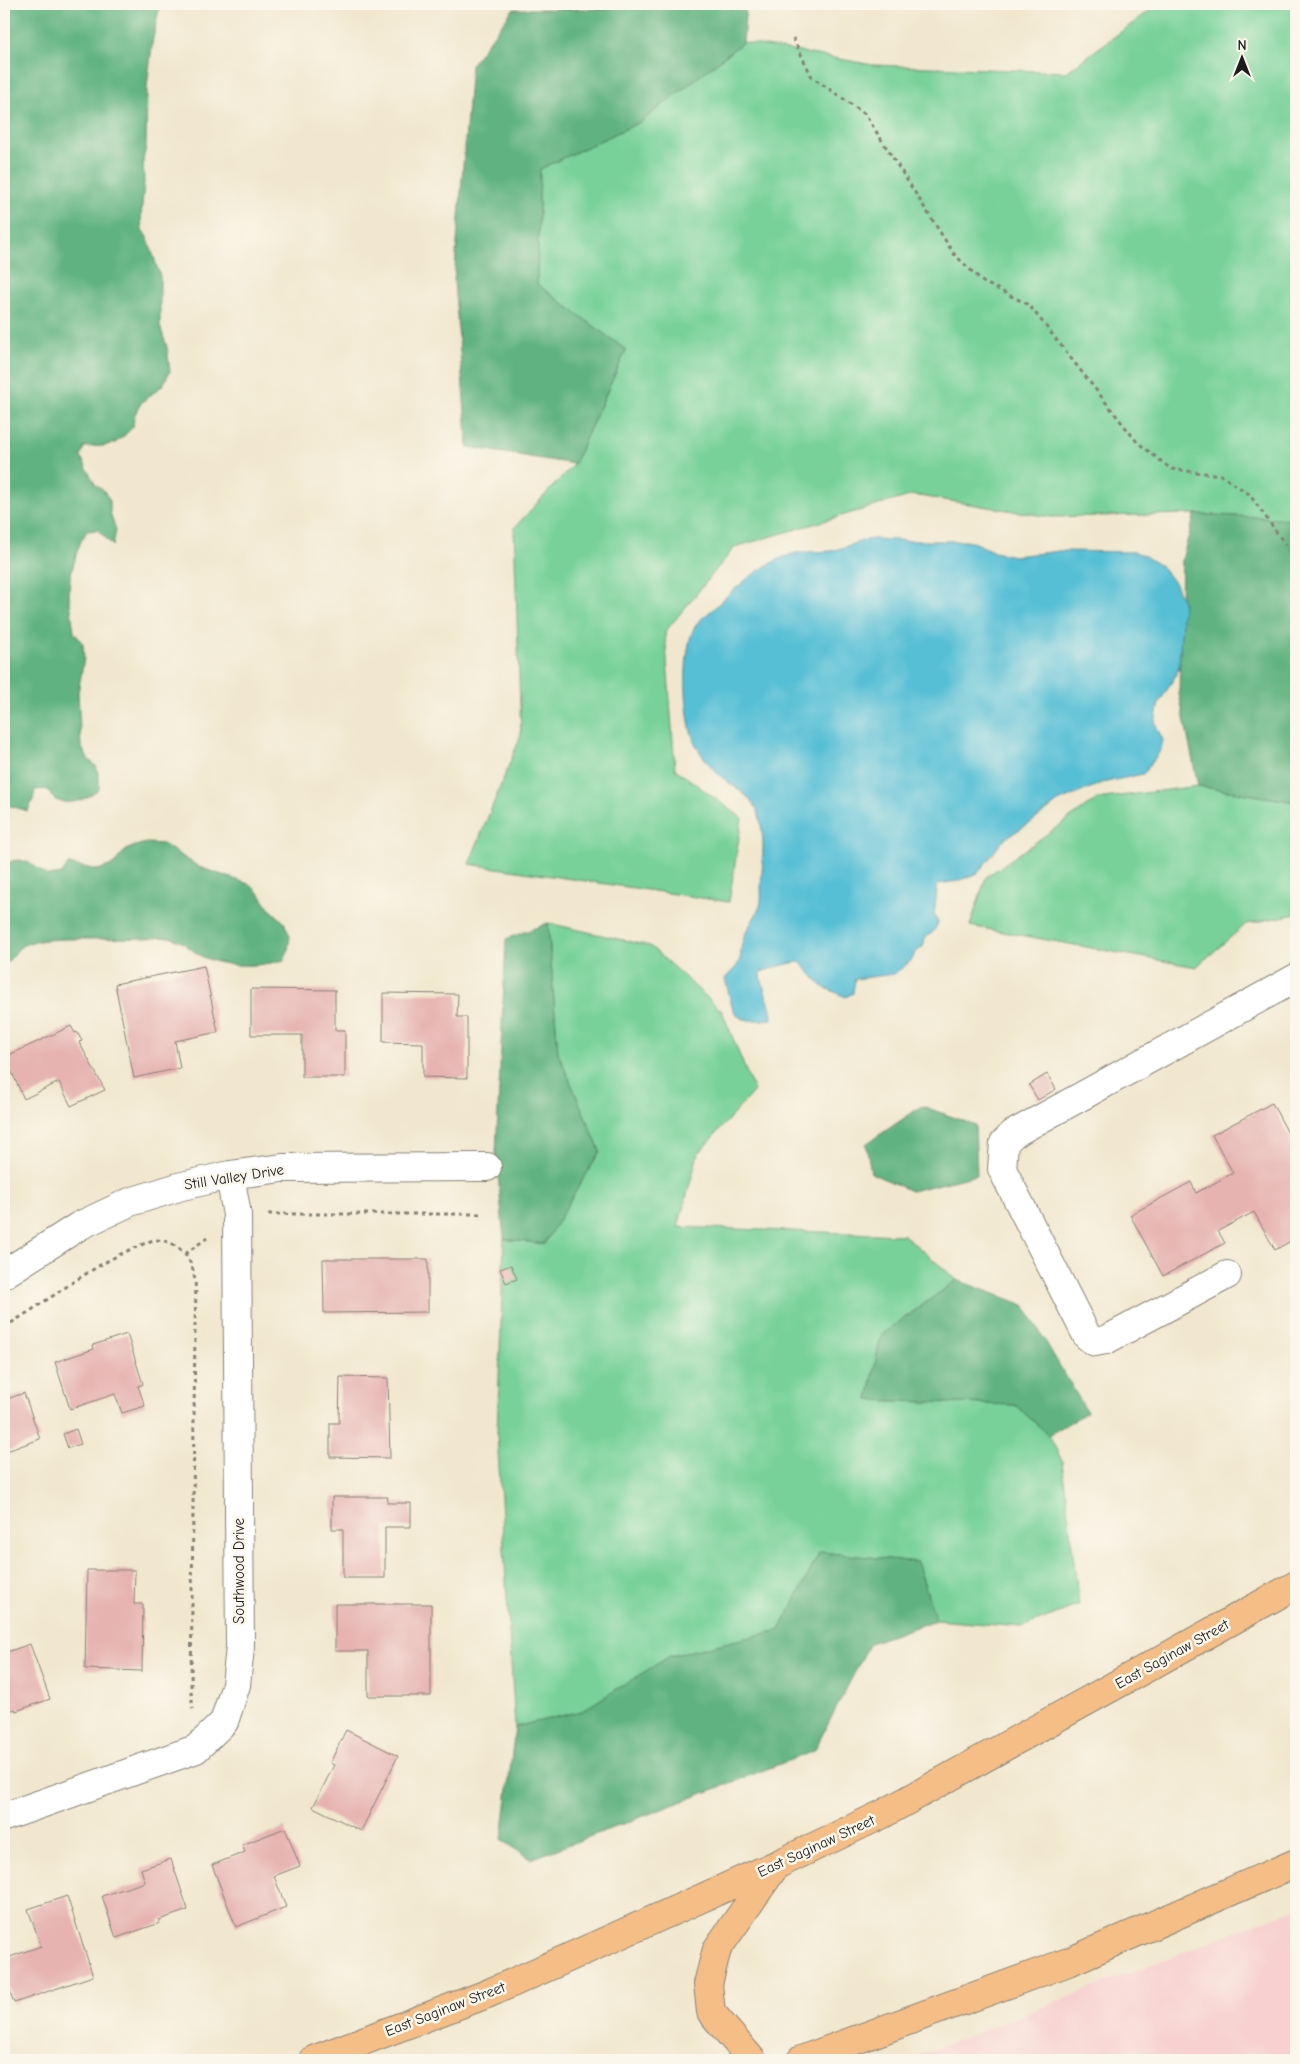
<svg xmlns="http://www.w3.org/2000/svg" width="1300" height="2064" viewBox="0 0 1300 2064" font-family="'Comic Neue',sans-serif">
<rect width="100%" height="100%" fill="#fbf7ec"/>
<filter id="ink" filterUnits="userSpaceOnUse"><feTurbulence type="fractalNoise" baseFrequency=".02" numOctaves="2"/><feDisplacementMap in="SourceGraphic" scale="10" xChannelSelector="R" yChannelSelector="G"/><feConvolveMatrix kernelMatrix="1 2 1 2 8 2 1 2 1" color-interpolation-filters="sRGB"/></filter>
<filter id="wash" filterUnits="userSpaceOnUse"><feTurbulence type="fractalNoise" baseFrequency=".0096" numOctaves="4" result="noise"/><feDisplacementMap in="SourceGraphic" scale="20" xChannelSelector="R" yChannelSelector="G"/><feGaussianBlur stdDeviation="1.12" result="paint"/><feColorMatrix in="noise" values="0 0 0 0 0 0 0 0 0 0 0 0 0 0 0 0 0 1.4 0 .05"/><feComposite in="paint" operator="in"/></filter>
<g filter="url(#wash)">
<rect width="100%" height="100%" fill="#f1e7ce"/>
<path fill="#f7d0cf" d="M1296,1908V2060H907Z"/>
<path fill="#77d198" stroke="#4a765a" d="M1159,4H1296V519L1195,514L1051,517L913,495L735,547L665,632L675,769L742,818L729,902L469,864L521,735L514,528L574,464L626,350L537,284L540,169L642,121L743,42L873,65L1066,72Z
M1198,786L1296,802V914L1246,924L1196,967L970,926L986,877L1097,799Z
M548,923L650,946L722,1011L754,1091L698,1154L678,1227L904,1235L957,1280L881,1335L868,1400L1016,1405L1049,1435L1062,1461L1079,1605L1022,1627L936,1620L917,1562L820,1552L780,1630L670,1656L582,1711L515,1727L497,1434L504,1239L544,1244L600,1151L558,1053Z"/>
<path fill="#61b380" stroke="#3e684e" d="M4,4H160L153,38L147,87L146,148L143,159L144,182L141,218L142,229L148,239L160,276V326L167,347L170,371L163,385L141,403L134,416L133,427L124,436L115,443L103,446L84,447L81,457L95,484L105,492L110,501V513L116,530L113,546L98,530L87,531L81,541L77,552L70,578L69,594L74,632L83,644L84,658L78,693L81,746L88,759L96,766L99,777V789C88,799 69,807 54,799C51,797 49,792 47,789L35,790L33,800L28,811L4,804Z
M610,4H746L743,42L642,121L540,169L537,284L626,350L574,464L468,447L454,281L471,65L513,9H607Z
M1195,514L1296,519V802L1198,786L1179,694L1182,559Z
M147,843L163,844L199,867L249,884L259,893L269,908L284,922L290,936L288,950L284,960C260,967 226,968 203,957C189,950 187,942 169,937C142,939 115,938 88,939C68,939 46,938 26,944C16,947 13,960 4,964V867C18,851 35,866 48,876L62,874L68,864L98,870L115,864C122,850 131,846 147,843Z
M548,923L558,1053L600,1151L544,1244L504,1239L496,1153L506,939Z
M922,1106L975,1125L977,1175L911,1191L871,1173L866,1144Z
M957,1280L1024,1305L1087,1412L1049,1435L1015,1405L868,1400L881,1335Z
M820,1552L917,1562L936,1620L870,1643L814,1751L531,1859L502,1840L515,1727L582,1711L670,1656L780,1630Z"/>
<path fill="#57bfd5" stroke="#3a6e78" d="M874,539L917,541H967L976,543L994,552L1014,556L1059,551L1135,552L1143,555L1161,566L1175,584L1183,602L1179,666L1176,675L1159,703L1155,723L1163,740L1161,750L1143,774L1102,783L1058,802L1033,821L1004,839L978,873L958,881L938,884L934,914L938,923L933,932L925,938L923,947L915,953L912,960L894,974L855,979L853,993L846,997L823,987L800,962C787,963 774,968 761,972C761,989 772,1002 772,1019C729,1024 735,1014 725,979C729,973 737,968 739,962C742,955 740,947 743,940C747,927 755,919 760,906C762,899 761,891 761,884C763,862 765,838 759,816C755,800 742,792 729,783C716,773 702,758 695,743C684,720 681,646 696,625C700,619 707,615 713,609C734,589 760,565 789,555C803,550 817,553 830,551C846,548 858,540 874,539Z"/>
<g id="blocks">
<path fill="#e6b3b1" d="M204,966L218,1032L175,1041L180,1068L134,1078L115,984Z
M251,989L335,990V1030H345V1077H302V1035H251Z
M383,993L458,994L457,1017H467V1078L423,1077V1043L383,1042Z
M71,1026L75,1033L77,1032L82,1041L79,1042L105,1090L71,1106L59,1082L24,1099L5,1057Z
M1047,1074L1056,1089L1038,1100L1029,1085Z
M1272,1103L1296,1148V1238L1275,1250L1254,1212L1218,1231L1225,1243L1163,1276L1130,1215L1191,1182L1196,1193L1233,1173L1212,1135Z
M323,1259H428V1312L324,1313Z
M511,1265L517,1279L506,1283L500,1269Z
M127,1334L143,1384L138,1386L145,1406L122,1413L115,1394L70,1409L55,1362L94,1349L93,1345Z
M340,1377L388,1378L390,1458L330,1457V1423H339Z
M24,1393L40,1439L4,1452V1400Z
M76,1429L81,1444L68,1448L63,1434Z
M332,1497H388L387,1503H411V1527H385V1578H343V1529H332Z
M87,1570H135L134,1604H143L142,1671L85,1669Z
M335,1604H431V1696H368V1651H335Z
M30,1644L50,1699L16,1711L15,1709L4,1713V1653Z
M346,1730L398,1756L361,1831L313,1807L334,1765L330,1763Z
M285,1828L300,1866L274,1876L286,1907L236,1927L212,1865L245,1852L242,1845Z
M171,1859L188,1910L159,1920L160,1923L116,1938L102,1896L145,1882L141,1869Z
M67,1896L93,1976L14,2003L4,1974V1959L41,1946L28,1909Z"/>
</g>
</g>
<g filter="url(#ink)">
<use href="#blocks" fill-opacity="0" stroke="#868275" stroke-width="1"/>
<g fill="none" stroke-linecap="round" stroke-linejoin="round">
<g stroke="#868275" stroke-width="30">
<path id="minor" d="M4,1274L79,1226L130,1202L182,1186L230,1175L282,1168L487,1167
M1227,1275L1106,1340L1095,1342L1087,1336L1002,1169L1004,1143L1013,1134L1296,978
M4,1817L196,1749L224,1722L236,1685L240,1647L237,1215L230,1175"/>
</g>
<g stroke="#868275" stroke-width="30">
<path id="major" d="M313,2060L487,1994L776,1865L883,1814L1296,1585
M752,2060L711,2012L708,1984L717,1949L776,1865
M801,2060L1071,1961L1296,1863"/>
</g>
<path stroke="#868275" stroke-width="3" stroke-dasharray="4 4" stroke-linecap="butt" d="M793,38L812,77L865,114L954,254L983,282L1029,305L1137,442L1171,469L1221,475L1249,494L1296,559
M268,1214H483
M185,1254L207,1238
M4,1327C48,1302 87,1268 134,1248C140,1246 148,1241 155,1240C171,1239 187,1252 192,1267C198,1285 195,1309 195,1328L191,1691L193,1709"/>
<use href="#minor" stroke="#fff" stroke-width="28"/>
<use href="#major" stroke="#f6be87" stroke-width="28"/>
</g>
</g>
<g text-anchor="middle" stroke-width="5" stroke-linejoin="round" paint-order="stroke">
<g font-size="15" fill="#1c1c1c" stroke="#fbf7ec">
<text transform="translate(234 1177) rotate(-9)" y="5">Still Valley Drive</text>
<text transform="translate(239 1571) rotate(-90)" y="5">Southwood Drive</text>
<text transform="translate(1172 1654) rotate(-29)" y="5">East Saginaw Street</text>
<text transform="translate(816 1846) rotate(-25)" y="5">East Saginaw Street</text>
<text transform="translate(445 2009) rotate(-21)" y="5">East Saginaw Street</text>
</g>
</g>
<rect width="1300" height="2064" fill="none" stroke="#fbf7ec" stroke-width="20"/>
<g transform="translate(1242 58)" stroke="#fbf7ec" stroke-width="4" paint-order="stroke">
<path d="M0-4L9 19L0 12L-9 19Z" fill="#1c1c1c"/>
<text y="-8" font-size="14" font-weight="bold" text-anchor="middle" fill="#1c1c1c">N</text>
</g>
</svg>
